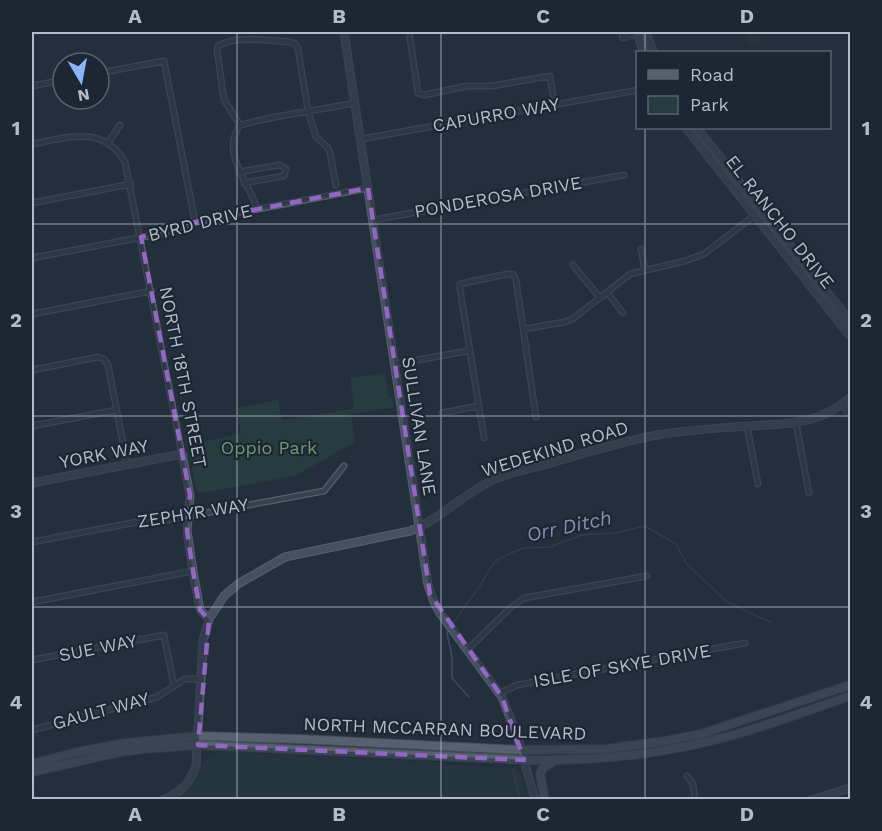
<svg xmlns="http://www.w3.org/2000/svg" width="882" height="831" viewBox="0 0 882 831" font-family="'Work Sans',sans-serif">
<rect width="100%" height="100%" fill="#242f3e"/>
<path fill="#263c3f" d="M746,32H758L760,44L749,46Z
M385,373L389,398H392L394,407L351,414L355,442L295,476L202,493L197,492L185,434L189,433L202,442L241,434L236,408L278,400L282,420L351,409L354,406L350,378Z
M220,752L434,762L449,765L514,768L520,772L528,799H173L191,785L207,758Z"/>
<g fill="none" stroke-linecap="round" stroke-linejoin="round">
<path stroke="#394c67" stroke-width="1.5" d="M452,625L481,584L491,567L497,560L511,553L524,548L550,547L581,535L615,533L645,526L676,544L686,563L727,602L770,622
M449,629L447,633L452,657V678L469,697
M513,769L520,800"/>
<g stroke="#565f6c" stroke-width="7">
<path id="street" d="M409,32L418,93L424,95L467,86H492L550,76L553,95
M622,32L623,38L637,34
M99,73L164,61L195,222
M32,86L63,80
M240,125L224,100L217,50L218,46C235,35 271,41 290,42L295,44L298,49L308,111L316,137L328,148L330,153L336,185
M361,139L638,90
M108,143L120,125
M32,144C67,138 103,124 125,162L182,454
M239,172L280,165L286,169L284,176L244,183
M32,203L131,184
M257,209C250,183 220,154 240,125L270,118L355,103
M373,220L624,175
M641,249L645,270
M32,258L159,234L206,219L368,188
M573,265L600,298
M607,292L623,313
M32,314L151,291
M524,329L565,322L574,318L630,274L685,261L704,254L755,215
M394,364L468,351
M32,370L98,357L104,359L108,365L127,464
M843,405L850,415
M442,413L478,406
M796,423L809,493
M32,426L116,410
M747,426L758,484
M484,438L460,289V284L464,283L508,274H513L516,280L536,417
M32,542L142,521L168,520L324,491L344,466
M32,602L193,571
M468,649L510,608L524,598L647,576
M32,660L164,635L174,686
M500,693L517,685L745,643
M32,730L157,697L185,679H201
M687,776L693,784L695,800"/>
</g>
<g stroke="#565f6c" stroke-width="9">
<path id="secondary" d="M344,32L428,585L434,602L440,613L502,697L518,738L535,800
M637,32L643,52
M646,32L653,52
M686,128L850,336
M697,128L850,321
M32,483L182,454L190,495L187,531L193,571L200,610L209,619
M163,800C180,793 190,783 196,766L203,640L209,619L224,596L238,584L285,557L410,531C441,519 464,493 495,479C511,472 530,469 547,464C584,453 620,442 657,435C687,430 718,428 748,426C788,424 818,425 850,398
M812,800L850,788"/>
</g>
<g stroke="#414a57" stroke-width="10">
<path id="primary" d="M32,764L73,753L125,743L199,736L299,739L521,750L606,749L666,741L701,734L850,685
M32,772L120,752L143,749L198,745L524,760C582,761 640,757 697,744C749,733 800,713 850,696
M545,800L540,774L543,768L554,761"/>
</g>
<use href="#street" stroke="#38414e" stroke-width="4.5"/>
<use href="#secondary" stroke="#465061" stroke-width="7"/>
<use href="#primary" stroke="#56606e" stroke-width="8"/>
</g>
<path d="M0 0H882V831H0ZM368,188L430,594L502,697L524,760L198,745L209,620L200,610L193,571L187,531L190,495L141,237L206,219Z" fill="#242f3e" fill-opacity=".55" fill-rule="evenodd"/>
<path fill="none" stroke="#9266c3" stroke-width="4.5" stroke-dasharray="12 8" stroke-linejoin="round" d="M368,188L430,594L502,697L524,760L198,745L209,620L200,610L193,571L187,531L190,495L141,237L206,219Z"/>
<path fill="none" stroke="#b4bcc9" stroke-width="1.5" stroke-opacity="0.55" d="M237,32V800M441,32V800M645,32V52M645,128V800M32,224H850M32,416H850M32,607H850"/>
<g text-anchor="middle" stroke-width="4.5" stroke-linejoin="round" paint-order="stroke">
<g font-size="18" fill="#b4bcc9" stroke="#1d2633">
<text transform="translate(496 115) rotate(-10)" y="6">CAPURRO WAY</text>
<text transform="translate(498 197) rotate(-10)" y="6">PONDEROSA DRIVE</text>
<text transform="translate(780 222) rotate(52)" y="6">EL RANCHO DRIVE</text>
<text transform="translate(200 223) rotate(-14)" y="6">BYRD DRIVE</text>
<text transform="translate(183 377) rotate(79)" y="6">NORTH 18TH STREET</text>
<text transform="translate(419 426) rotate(81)" y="6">SULLIVAN LANE</text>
<text transform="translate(555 449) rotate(-17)" y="6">WEDEKIND ROAD</text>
<text transform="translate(104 454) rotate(-11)" y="6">YORK WAY</text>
<text transform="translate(193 513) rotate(-9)" y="6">ZEPHYR WAY</text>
<text transform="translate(98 648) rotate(-11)" y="6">SUE WAY</text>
<text transform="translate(622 666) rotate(-10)" y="6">ISLE OF SKYE DRIVE</text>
<text transform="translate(101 711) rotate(-15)" y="6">GAULT WAY</text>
<text transform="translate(445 729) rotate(2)" y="6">NORTH MCCARRAN BOULEVARD</text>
</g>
<g font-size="18" fill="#6b9a76" stroke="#1d2633">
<text x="269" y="454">Oppio Park</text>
</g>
<g font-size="20" font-style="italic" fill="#7c92b1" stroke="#1d2633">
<text transform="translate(569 526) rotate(-12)" y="7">Orr Ditch</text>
</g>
</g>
<rect width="882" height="831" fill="none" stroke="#1d2633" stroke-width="66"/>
<rect x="636" y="51" width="195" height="78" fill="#1d2633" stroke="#59626f" stroke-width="1.5"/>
<rect x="648" y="70" width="30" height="9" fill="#56606e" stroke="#59626f" stroke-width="1.5"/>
<text x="690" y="81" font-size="18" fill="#b4bcc9">Road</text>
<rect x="648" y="96" width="30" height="18" fill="#263c3f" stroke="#59626f" stroke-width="1.5"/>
<text x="690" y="111" font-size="18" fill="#b4bcc9">Park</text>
<g transform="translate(81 81) rotate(170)"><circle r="28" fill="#1d2633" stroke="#59626f" stroke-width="1.5"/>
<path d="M0-4.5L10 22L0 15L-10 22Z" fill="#8ab4f8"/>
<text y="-9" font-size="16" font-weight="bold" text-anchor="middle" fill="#b4bcc9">N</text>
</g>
<rect x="33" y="33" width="816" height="765" fill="none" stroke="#b4bcc9" stroke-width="2"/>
<g font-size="20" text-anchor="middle" font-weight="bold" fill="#b4bcc9">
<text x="135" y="23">A</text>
<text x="339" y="23">B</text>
<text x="543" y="23">C</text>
<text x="747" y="23">D</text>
<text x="16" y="135">1</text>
<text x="866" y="135">1</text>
<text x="16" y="327">2</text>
<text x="866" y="327">2</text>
<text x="16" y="518">3</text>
<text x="866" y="518">3</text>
<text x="16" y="709">4</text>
<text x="866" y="709">4</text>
<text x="135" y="821">A</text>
<text x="339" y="821">B</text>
<text x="543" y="821">C</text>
<text x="747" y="821">D</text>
</g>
</svg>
